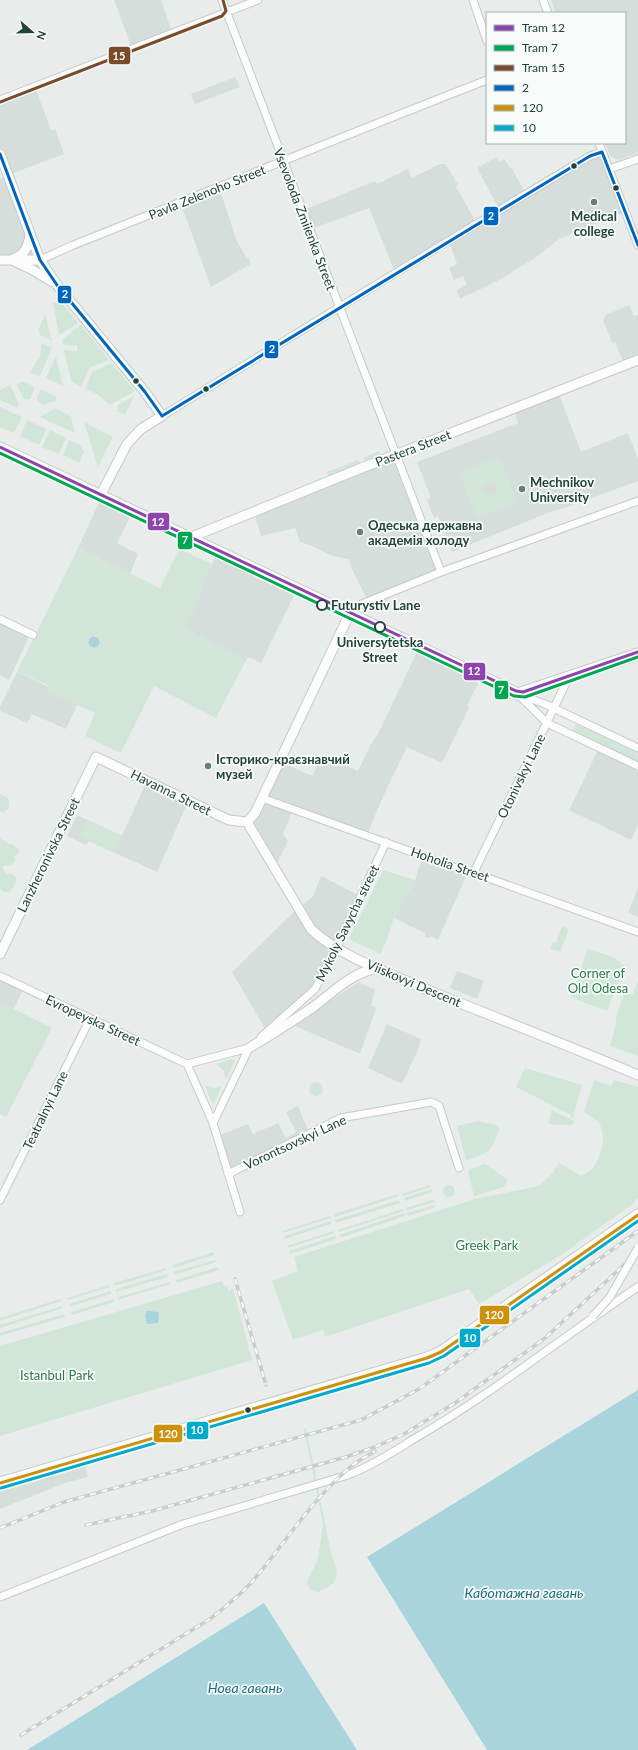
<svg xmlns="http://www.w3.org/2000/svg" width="638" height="1750" viewBox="0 0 638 1750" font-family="Lato,sans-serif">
<rect width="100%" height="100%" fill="#e8edeb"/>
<path fill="#d6dedb" d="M114,0H161L172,32L132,48Z
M551,0H638V153L618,160L610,156L605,143H625V13H556Z
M235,77L240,87L195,104L191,94Z
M35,87L51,130L55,129L64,154L8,175L0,153V100Z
M602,153L625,212L559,239L535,258L499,280L460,299L457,290L467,285L463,276L454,280L449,268L457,264L449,242Z
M496,157L499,162L504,159L510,168L511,167L525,192L499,209L477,168Z
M440,164H445L458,184L456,187L476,222L395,272L369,208L314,228L306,209L375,181L377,184L408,169L412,178Z
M7,176L39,260L0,259V178Z
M219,186L236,239L247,259L249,258L251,264L211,287L180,201Z
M629,305L634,316L638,315V359L624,364L615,342L612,343L603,320L606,315Z
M558,392L581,452L628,433L638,458V481L564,508L550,512L452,552L438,516L434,518L430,508L427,500L431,498L417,462L518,423L514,409Z
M393,456L440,572L368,601L351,567L349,559L332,556L312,546L300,542L295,528L261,536L254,513Z
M101,498L132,513L117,543L138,554L130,574L78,548Z
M217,554L296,591L261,663L248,657L246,661L184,628L203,589L200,587Z
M0,622L29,636L9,680L0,675Z
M419,648L481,677L467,706L469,708L442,763L407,747L387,788L367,834L263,797L280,761L312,776L322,755L358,771L370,746L378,734Z
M17,672L79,701L66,729L32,714L27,723L0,711V707Z
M598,750L638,768V826L631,840L569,810Z
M146,783L188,802L157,872L89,841L86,845L67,836L77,815L122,836Z
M262,798L293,810L283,834L288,841L275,867L248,822Z
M423,856L468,872L438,940L431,936L428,938L425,937V933L394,918L415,880Z
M321,876L360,896L335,946L323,939L299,909L313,896Z
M638,888V917L628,913Z
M298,908L311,930L335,947L314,989L267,1032L232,972Z
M457,971L484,981L477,999L450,988Z
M0,977L24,988L14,1009L2,1003L0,1007Z
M359,982L375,990L371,1006L375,1007L376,1009L360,1054L293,1025Z
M387,1024L421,1039L418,1050L402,1084L368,1068Z
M298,1106L309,1132L229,1172L218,1136L248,1124L253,1134L278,1123L286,1138L296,1132L286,1112Z
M85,1465L88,1477L65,1483L0,1509V1490Z"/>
<path fill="#d1e6d8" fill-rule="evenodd" d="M53,303H62L78,323L59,335Z
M45,315L52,341L40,335L38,330Z
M81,325L109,360L90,367L81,387L71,381L64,350L77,351V346L63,345L62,340Z
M42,343L52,348L40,376L30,372L40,356Z
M56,356L63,386L46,378Z
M112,363L135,391L110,405L97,394L85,389L92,372Z
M23,381L35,387L30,399H24L16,384Z
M10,385L19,404L17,408L0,400V390Z
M41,389L57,397L55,401L43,405L38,402L37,397Z
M134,396L125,415L117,411L118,405Z
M0,407L22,417L14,433L0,427Z
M55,408L71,416L75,433L40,417Z
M27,420L46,429L39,445L20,436Z
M84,422L113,437L98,467Z
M50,430L66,438L59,454L42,447Z
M69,440L80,445L84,452L79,463L63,455Z
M379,451L381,455L365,461L363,458Z
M499,457L518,502L477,518L459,473ZM492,481L496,485L497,490L495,494L488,496L483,492L482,487L487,482Z
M358,460L360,463L328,476L327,472Z
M78,548L160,588L179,549L212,564L200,587L203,589L184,628L246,660L216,718L154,686L121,753L85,736L95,713L46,691L48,685L17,672Z
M577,721L638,750V764L572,733Z
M0,794L9,799V808L3,813L0,811Z
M87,820L122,836L114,853L79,836Z
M0,838L8,844H12L19,850V853L14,857L15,861L11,866H3L4,871L7,874L11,873L16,877V882L10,892H3L0,888Z
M383,870L415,880L394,918L386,942L380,954L349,939Z
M562,926L569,929L560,952L550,948L553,942L556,943Z
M588,949L613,957L625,966L607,1011L570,997Z
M638,981V1056L610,1046L616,1024V1017L624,994H633Z
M2,1003L52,1028L6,1117L0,1114V1007Z
M231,1059L234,1060V1063L227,1077L225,1078L224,1071L216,1064Z
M525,1068L582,1085L573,1118H570L571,1115L516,1087Z
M594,1080L611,1086L614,1080L638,1087V1198L634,1203L561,1255L479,1304L469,1289L325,1337L323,1330L293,1340L272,1281L298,1271L294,1257L475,1199L539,1186L552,1174L559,1163L581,1176C584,1174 588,1172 591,1170C602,1159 608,1132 597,1121C593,1117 588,1115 584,1112Z
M309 1089a7 7 0 1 1 14 0a7 7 0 1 1-14 0Z
M205,1085L214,1088L222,1086L214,1103L211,1102Z
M552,1110L574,1121L572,1125H553L548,1123Z
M478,1121L496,1125L500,1128C490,1152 491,1153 466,1160L457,1126Z
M485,1164L508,1180L504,1187L474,1196L468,1172L470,1169Z
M430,1185L431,1187L403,1196L402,1194Z
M443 1191a6 6 0 1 1 12 0a6 6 0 1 1-12 0Z
M432,1189V1192L405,1201L404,1198Z
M398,1194L399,1196L335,1217L334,1214Z
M435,1199V1202L407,1210L406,1208Z
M399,1200L400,1203L336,1223L335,1220Z
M435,1205L436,1207L408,1216L407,1213Z
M403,1209L404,1211L339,1232L338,1230Z
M404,1213L405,1216L340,1238L339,1235Z
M330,1216L331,1218L283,1233L282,1231Z
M331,1221V1224L285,1239L284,1236Z
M333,1231L334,1233L288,1248L287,1246Z
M335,1236L336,1239L290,1254L289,1251Z
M214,1252V1255L173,1268L172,1265Z
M215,1260L216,1262L174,1275L173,1272Z
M218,1267L219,1270L177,1283L176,1280Z
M166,1268L167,1270L115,1286L114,1283Z
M167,1274L168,1277L116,1292V1289Z
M222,1281L224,1286L227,1285L228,1291L233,1289L252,1360L0,1436V1346Z
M170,1282V1284L118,1300V1297Z
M109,1285L110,1287L68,1300L67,1298Z
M111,1291V1294L69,1307V1304Z
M60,1299L61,1301L0,1321V1318Z
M114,1299V1302L72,1315L71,1312Z
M62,1306L63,1308L0,1328V1325Z
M64,1314L65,1317L0,1336V1333Z
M304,1428H306L331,1553C338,1573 343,1582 318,1592L310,1589L307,1582L318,1559L323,1524Z"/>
<path fill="#a9d4db" d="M88.5 642a5.5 5.5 0 1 1 11 0a5.5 5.5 0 1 1-11 0Z
M147,1311L158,1312L159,1313L158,1323L147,1324L145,1316Z
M638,1390V1750H487L367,1557Z
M264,1603L357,1750H27Z"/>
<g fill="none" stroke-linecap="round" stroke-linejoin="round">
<g stroke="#c5cac8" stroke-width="9">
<path id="minor" d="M222,0L441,572
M473,0L487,41
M543,0L548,13
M0,100L258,0
M599,143L638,245
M609,169L638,159
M40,260L71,246C210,191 348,134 487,80
M162,416C304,329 446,241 590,156L602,152
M349,615L357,606L441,572L638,501
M0,619L33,635
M518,694L547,723L638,766
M520,695L545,704L638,748
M262,798L473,874H477L638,932
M473,874L569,677
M347,926L386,842
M0,976L187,1064
M261,1037L315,989
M187,1064L213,1123L249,1048L252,1046
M187,1064L249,1048
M213,1123L240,1212
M228,1174L341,1118L431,1102L439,1106L459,1168
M0,1200L90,1019
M0,1597L183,1524L348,1475C371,1466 392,1453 412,1440C491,1395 562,1337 638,1287"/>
</g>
<g stroke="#c5cac8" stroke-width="11">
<path id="tertiary" d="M0,154L40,260L57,285L145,392L162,416L141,429L127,444L100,496
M13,259C25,255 28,247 30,235
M0,260H40
M12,260L31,269L51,281
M189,538L364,467L638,360
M247,822L311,929C336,954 386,972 418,986C491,1016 565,1044 638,1075
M247,822L255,813L349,615
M0,954L96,757L229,820L247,822
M249,1048C271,1035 291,1022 312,1008C332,993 351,973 377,968"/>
</g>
<g stroke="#c3cbc8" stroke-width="13">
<path id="secondary" d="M0,448L518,694L638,654
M0,1483L427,1358L441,1352L638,1215"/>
</g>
<use href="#minor" stroke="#fcfcfc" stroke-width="7"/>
<use href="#tertiary" stroke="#fcfcfc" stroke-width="9"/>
<use href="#secondary" stroke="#fcfcfc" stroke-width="11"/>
<g stroke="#c9cdcc" stroke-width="3.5">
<path id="rail" d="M235,1279L266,1385
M86,1525L152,1511L346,1457L375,1447L404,1434L455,1403L544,1339L638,1252
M0,1528L64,1502L361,1420L419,1389L638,1231
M21,1735L210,1619C224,1608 238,1597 251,1583C283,1546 310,1502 347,1470C355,1462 366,1457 375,1451"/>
</g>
<use href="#rail" stroke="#f7fbf9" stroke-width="2" stroke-dasharray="6" stroke-linecap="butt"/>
<g stroke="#c5cac8" stroke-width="9" stroke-linecap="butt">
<path id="minor-bridge" d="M315,989L347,926
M593,1316L610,1297L638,1248"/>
</g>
<use href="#minor-bridge" stroke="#fcfcfc" stroke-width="7"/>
<g stroke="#f7fbf9" stroke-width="6">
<path id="bus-1" d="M602,152L638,245
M0,154L40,260L57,285L145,392L162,416
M162,416L590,156L602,152"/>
</g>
<g stroke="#f7fbf9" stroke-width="6">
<path id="bus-2" d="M0,1483L427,1358L441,1352L638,1215"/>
</g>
<g stroke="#f7fbf9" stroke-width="6">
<path id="bus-3" d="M1,1488L429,1363L444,1356L638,1221"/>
</g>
<use href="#bus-1" stroke="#0065bd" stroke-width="3"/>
<use href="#bus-2" stroke="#cd920c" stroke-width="3"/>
<use href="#bus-3" stroke="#00a9ce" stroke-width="3"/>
<g stroke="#f7fbf9" stroke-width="6">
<path id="tram-1" d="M0,447L516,691L523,692L638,652"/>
</g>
<g stroke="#f7fbf9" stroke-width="6">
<path id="tram-2" d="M0,453L514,696L525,697L638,657"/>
</g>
<g stroke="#f7fbf9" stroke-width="6">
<path id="tram-3" d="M0,102L222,16L226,11L223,0"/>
</g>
<use href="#tram-1" stroke="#8e44ad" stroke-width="3"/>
<use href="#tram-2" stroke="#00a651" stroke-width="3"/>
<use href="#tram-3" stroke="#7a4b2a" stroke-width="3"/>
</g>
<g fill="#24423a" stroke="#f7fbf9" stroke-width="1.5">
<circle cx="574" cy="166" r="3.5"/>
<circle cx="616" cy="188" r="3.5"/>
<circle cx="136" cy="381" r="3.5"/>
<circle cx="206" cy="389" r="3.5"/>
<circle cx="248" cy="1410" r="3.5"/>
</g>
<g fill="#697e78" stroke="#f7fbf9" stroke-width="1.5">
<circle cx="594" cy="202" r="4"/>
<circle cx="522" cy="489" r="4"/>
<circle cx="360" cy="532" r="4"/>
<circle cx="208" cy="766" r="4"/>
</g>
<g fill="#f7fbf9" stroke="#24423a" stroke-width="2">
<circle cx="322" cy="605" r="5"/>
<circle cx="380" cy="627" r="5"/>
</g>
<g text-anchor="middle" stroke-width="3.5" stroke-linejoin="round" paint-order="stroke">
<g font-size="13" fill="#24423a" stroke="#f7fbf9">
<text transform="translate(207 192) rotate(-22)" y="5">Pavla Zelenoho Street</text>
<text transform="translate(305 219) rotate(69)" y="5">Vsevoloda Zmiienka Street</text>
<text transform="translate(413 448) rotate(-21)" y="5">Pastera Street</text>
<text transform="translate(521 776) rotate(-64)" y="5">Otonivskyi Lane</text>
<text transform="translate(171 792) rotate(26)" y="5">Havanna Street</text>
<text transform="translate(48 855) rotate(-64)" y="5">Lanzheronivska Street</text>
<text transform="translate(450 864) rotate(19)" y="5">Hoholia Street</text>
<text transform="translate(347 923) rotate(-64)" y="5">Mykoly Savycha street</text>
<text transform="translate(414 983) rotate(23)" y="5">Viiskovyi Descent</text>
<text transform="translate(93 1020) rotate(25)" y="5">Evropeyska Street</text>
<text transform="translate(45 1110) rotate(-64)" y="5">Teatralnyi Lane</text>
<text transform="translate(295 1142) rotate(-25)" y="5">Vorontsovskyi Lane</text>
</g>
<g font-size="13" font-weight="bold" fill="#24423a" stroke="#f7fbf9" text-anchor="start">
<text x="594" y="221" text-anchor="middle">Medical<tspan x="594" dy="15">college</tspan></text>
<text x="530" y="487">Mechnikov<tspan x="530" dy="15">University</tspan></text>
<text x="368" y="530">Одеська державна<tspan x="368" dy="15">академія холоду</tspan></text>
<text x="216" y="764">Історико-краєзнавчий<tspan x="216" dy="15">музей</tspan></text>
</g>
<g font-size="13" font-weight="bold" fill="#24423a" stroke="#f7fbf9" text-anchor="start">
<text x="331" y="610">Futurystiv Lane</text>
<text x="380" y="647" text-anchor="middle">Universytetska<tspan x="380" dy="15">Street</tspan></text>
</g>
<g font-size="13" fill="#2d7a4b" stroke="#f7fbf9">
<text x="598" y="978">Corner of<tspan x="598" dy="15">Old Odesa</tspan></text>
<text x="487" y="1250">Greek Park</text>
<text x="57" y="1380">Istanbul Park</text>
</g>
<g font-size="14" font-style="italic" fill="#1c6f80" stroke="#f7fbf9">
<text x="524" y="1598">Каботажна гавань</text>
<text x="245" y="1693">Нова гавань</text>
</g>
</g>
<g stroke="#f7fbf9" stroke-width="1.5">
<rect x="108" y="46" width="23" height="19" rx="4" fill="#7a4b2a"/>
<rect x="483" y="206" width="16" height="20" rx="4" fill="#0065bd"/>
<rect x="57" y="285" width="15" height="19" rx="4" fill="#0065bd"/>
<rect x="264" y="340" width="15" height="19" rx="4" fill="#0065bd"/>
<rect x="147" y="512" width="23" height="19" rx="4" fill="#8e44ad"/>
<rect x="177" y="531" width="16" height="19" rx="4" fill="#00a651"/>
<rect x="463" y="662" width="23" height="19" rx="4" fill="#8e44ad"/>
<rect x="494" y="680" width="15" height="20" rx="4" fill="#00a651"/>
<rect x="479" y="1305" width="31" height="20" rx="4" fill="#cd920c"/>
<rect x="459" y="1328" width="22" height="20" rx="4" fill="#00a9ce"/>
<rect x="186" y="1421" width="23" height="19" rx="4" fill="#00a9ce"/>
<rect x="153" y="1424" width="30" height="19" rx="4" fill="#cd920c"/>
</g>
<g font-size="11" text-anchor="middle" font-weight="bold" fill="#fff">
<text x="119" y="60">15</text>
<text x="491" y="220">2</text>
<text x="65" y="298">2</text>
<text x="272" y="353">2</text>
<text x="158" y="526">12</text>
<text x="185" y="544">7</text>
<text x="474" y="675">12</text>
<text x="501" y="694">7</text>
<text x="494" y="1319">120</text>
<text x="470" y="1342">10</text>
<text x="197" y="1434">10</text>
<text x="168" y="1438">120</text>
</g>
<rect x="486" y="12" width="140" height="132" fill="#f7fbf9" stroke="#a3b1ad"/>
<rect x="494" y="25" width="20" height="6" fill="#8e44ad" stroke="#a3b1ad"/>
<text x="522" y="32" font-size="12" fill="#24423a">Tram 12</text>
<rect x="494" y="45" width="20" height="6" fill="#00a651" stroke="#a3b1ad"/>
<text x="522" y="52" font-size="12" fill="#24423a">Tram 7</text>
<rect x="494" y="65" width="20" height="6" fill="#7a4b2a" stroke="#a3b1ad"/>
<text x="522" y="72" font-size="12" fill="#24423a">Tram 15</text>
<rect x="494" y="85" width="20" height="6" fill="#0065bd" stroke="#a3b1ad"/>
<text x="522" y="92" font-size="12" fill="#24423a">2</text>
<rect x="494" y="105" width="20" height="6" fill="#cd920c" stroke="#a3b1ad"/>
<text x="522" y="112" font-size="12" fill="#24423a">120</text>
<rect x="494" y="125" width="20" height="6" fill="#00a9ce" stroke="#a3b1ad"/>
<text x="522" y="132" font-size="12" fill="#24423a">10</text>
<g transform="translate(32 32) rotate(110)" stroke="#f7fbf9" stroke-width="3" paint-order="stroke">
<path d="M0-3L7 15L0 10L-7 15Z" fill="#24423a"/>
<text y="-6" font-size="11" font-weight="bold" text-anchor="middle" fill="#24423a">N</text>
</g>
</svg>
